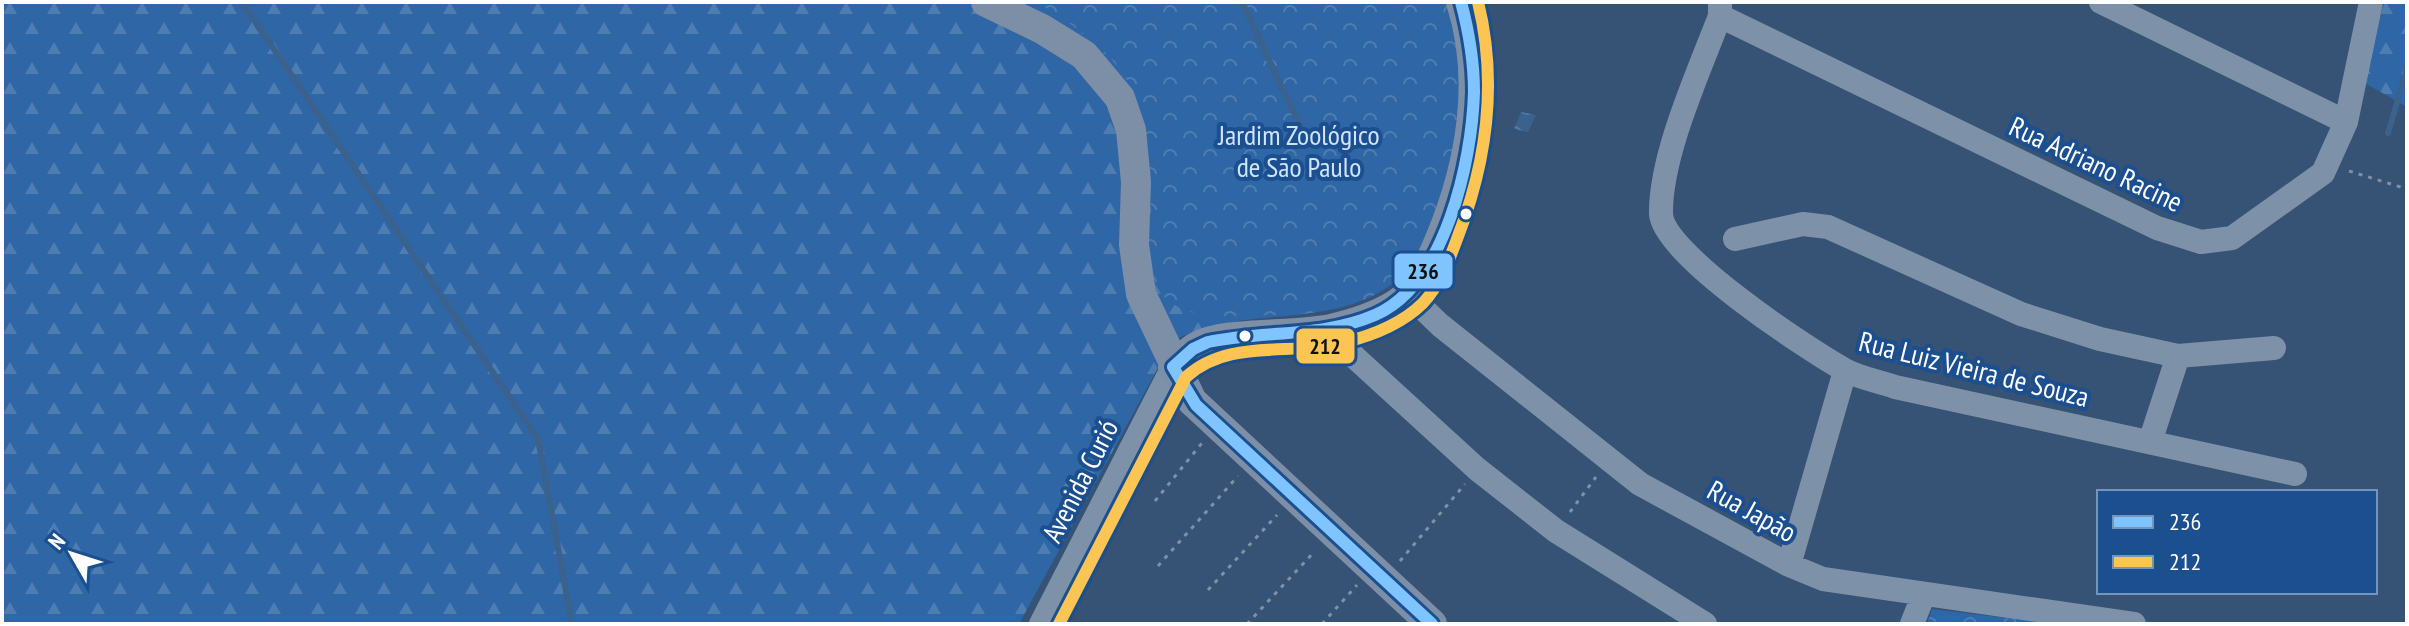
<svg xmlns="http://www.w3.org/2000/svg" width="2409" height="626" viewBox="0 0 2409 626" font-family="'PT Sans Narrow',sans-serif">
<defs>
<pattern id="forest-firs" width="22" height="20" patternUnits="userSpaceOnUse" patternTransform="scale(2)"><rect width="22" height="20" fill="#2f66a5"/><path d="M5 1l3.5 6h-7zM16 11l3.5 6h-7z" fill="#4e7db2"/></pattern>
<pattern id="park-crowns" width="20" height="18" patternUnits="userSpaceOnUse" patternTransform="scale(2)"><rect width="20" height="18" fill="#2f66a5"/><path d="M2 6a3 3 0 1 1 6 0M12 15a3 3 0 1 1 6 0" fill="none" stroke="#4e7db2"/></pattern>
<pattern id="water-waves" width="16" height="10" patternUnits="userSpaceOnUse" patternTransform="scale(2)"><rect width="16" height="10" fill="#3b618d"/><path d="M0 5q4-4 8 0t8 0" fill="none" stroke="#58799e"/></pattern>
</defs>
<rect width="100%" height="100%" fill="#365274"/>
<path fill="url(#forest-firs)" d="M2,2H1447L1422,242C1373,346 1251,295 1172,342L1019,624H2Z
M2384,2H2407V107L2363,82Z"/>
<path fill="url(#park-crowns)" d="M1035,2H1447C1473,77 1458,154 1429,226C1422,243 1415,265 1400,278C1364,309 1313,315 1268,315C1238,315 1201,321 1173,304C1162,298 1151,277 1148,264C1145,247 1150,226 1151,210C1152,173 1149,130 1135,96C1118,54 1073,23 1035,2Z
M1932,609L2046,623L1927,624Z"/>
<path fill="url(#water-waves)" d="M1521,112L1536,115L1528,132L1514,129Z"/>
<g fill="none" stroke-linecap="round" stroke-linejoin="round">
<path stroke="#3b618d" stroke-width="6" d="M242,2L538,439L572,624
M1242,2L1308,143
M2388,133L2407,69"/>
<path stroke="#7d92a8" stroke-width="3" stroke-dasharray="4 6" stroke-linecap="butt" d="M2349,171L2407,189
M1155,501L1202,443
M1570,512L1596,477
M1400,561L1465,484
M1158,566L1238,476
M1208,590L1277,515
M1247,624L1315,551
M1322,624L1357,585"/>
<path stroke="#7d92a8" stroke-width="24" d="M1720,2V16C1699,71 1660,156 1661,214C1663,254 1806,348 1843,369C1858,378 1879,381 1895,387L2295,474
M2101,2L2346,122
M1720,16L2157,228L2201,242L2232,238L2323,173L2346,122L2371,2
M1735,239L1803,224L1828,227L2021,314L2100,339L2178,356
M1409,295L1440,325L1640,484L1789,565L1823,579L2134,624
M1331,329L1349,352L1477,469L1556,531L1705,624
M2150,442L2178,356L2274,348
M1789,565L1845,371
M1041,624L1173,367
M1912,624L1923,596"/>
<path stroke="#7d8ea7" stroke-width="30" d="M986,2L1042,29L1084,55L1120,98L1131,130L1136,182L1134,245L1141,294L1192,401L1432,624
M1173,367C1181,360 1188,352 1196,347C1224,330 1298,338 1335,328C1359,322 1393,311 1411,292C1425,278 1432,257 1440,239C1471,165 1486,80 1461,2"/>
<g stroke="#1b4f8f" stroke-width="18">
<path id="bus-1" d="M1173,367L1193,349L1208,342C1264,330 1322,338 1375,315C1445,285 1472,162 1474,92C1474,61 1469,32 1461,2
M1173,367L1196,405L1432,624"/>
</g>
<g stroke="#1b4f8f" stroke-width="18">
<path id="bus-2" d="M1059,624L1186,377C1228,338 1290,356 1342,343C1371,336 1401,325 1423,303C1439,286 1449,261 1457,239C1487,162 1498,83 1478,2"/>
</g>
<use href="#bus-1" stroke="#80c4ff" stroke-width="12"/>
<use href="#bus-2" stroke="#fcc553" stroke-width="12"/>
</g>
<g fill="#fff" stroke="#1b4f8f" stroke-width="3">
<circle cx="1466" cy="214" r="7"/>
<circle cx="1245" cy="336" r="7"/>
</g>
<g text-anchor="middle" stroke-width="8" stroke-linejoin="round" paint-order="stroke">
<g font-size="28" fill="#cfe3fa" stroke="#1b4f8f">
<text x="1299" y="145">Jardim Zoológico<tspan x="1299" dy="32">de São Paulo</tspan></text>
</g>
<g font-size="28" fill="#fff" stroke="#1b4f8f">
<text transform="translate(2096 164) rotate(25)" y="10">Rua Adriano Racine</text>
<text transform="translate(1974 369) rotate(14)" y="10">Rua Luiz Vieira de Souza</text>
<text transform="translate(1080 481) rotate(-63)" y="10">Avenida Curió</text>
<text transform="translate(1752 511) rotate(29)" y="10">Rua Japão</text>
</g>
</g>
<g stroke="#1b4f8f" stroke-width="3">
<rect x="1393" y="252" width="61" height="38" rx="8" fill="#80c4ff"/>
<rect x="1295" y="327" width="61" height="38" rx="8" fill="#fcc553"/>
</g>
<g font-size="22" text-anchor="middle" font-weight="bold" fill="#111">
<text x="1423" y="279">236</text>
<text x="1325" y="354">212</text>
</g>
<rect width="2409" height="626" fill="none" stroke="#ffffff" stroke-width="8"/>
<rect x="2097" y="490" width="280" height="104" fill="#1b4f8f" stroke="#7695bc" stroke-width="2"/>
<rect x="2113" y="516" width="40" height="12" fill="#80c4ff" stroke="#7695bc" stroke-width="2"/>
<text x="2169" y="530" font-size="24" fill="#ffffff">236</text>
<rect x="2113" y="556" width="40" height="12" fill="#fcc553" stroke="#7695bc" stroke-width="2"/>
<text x="2169" y="570" font-size="24" fill="#ffffff">212</text>
<g transform="translate(72 554) rotate(309)" stroke="#1b4f8f" stroke-width="6" paint-order="stroke">
<path d="M0-6L14 30L0 20L-14 30Z" fill="#ffffff"/>
<text y="-12" font-size="22" font-weight="bold" text-anchor="middle" fill="#ffffff">N</text>
</g>
</svg>
